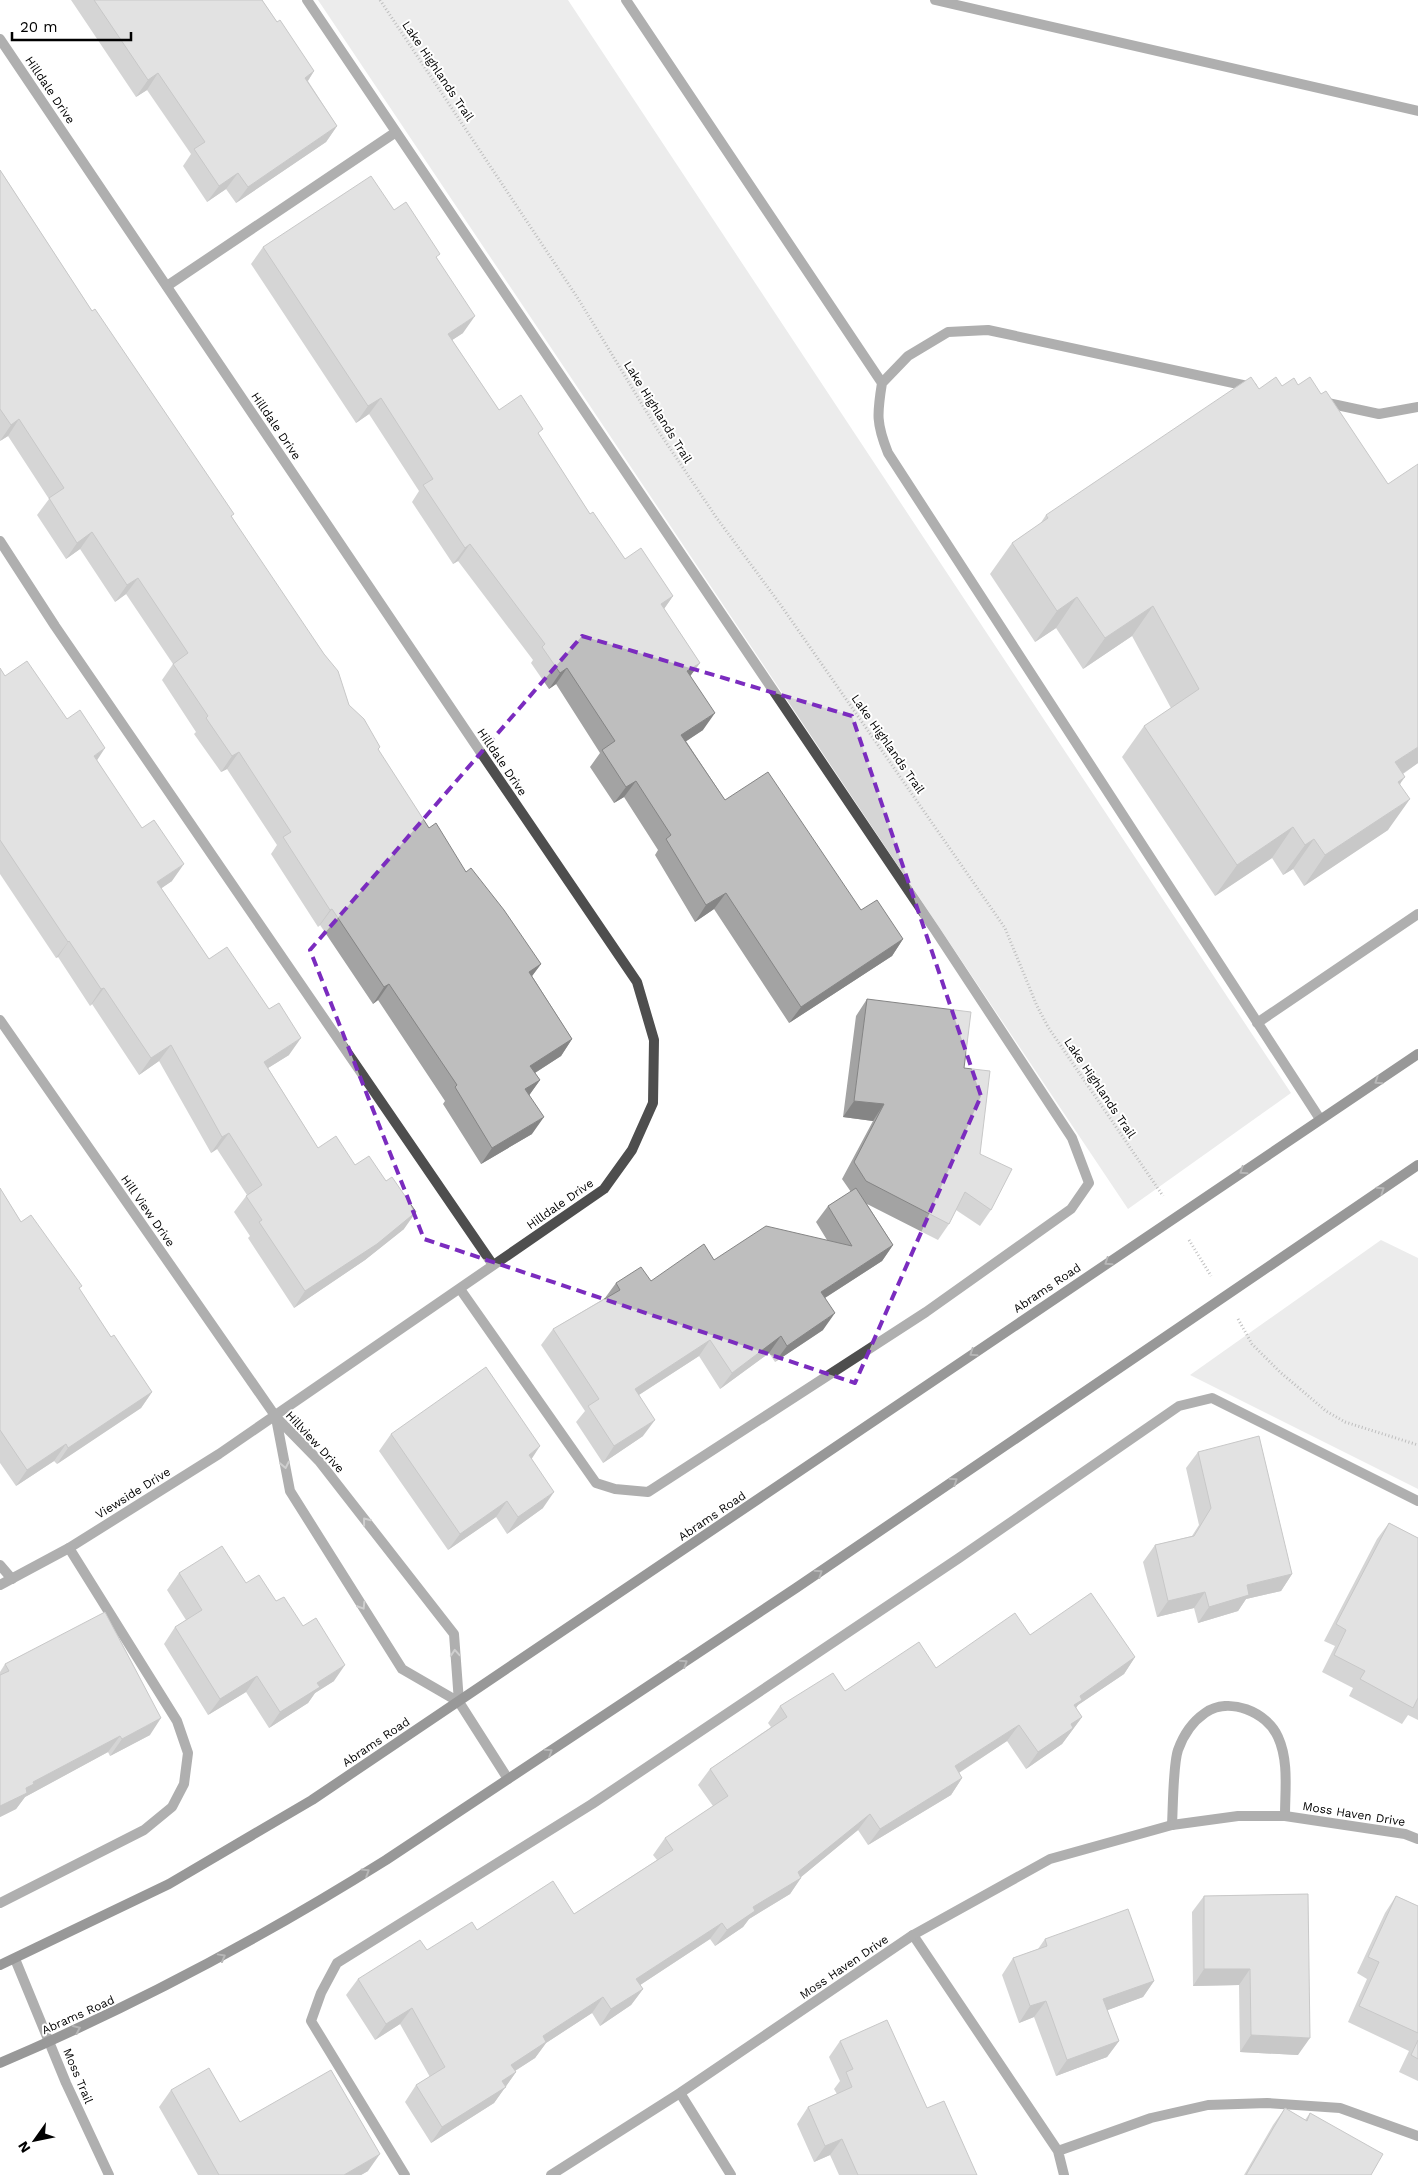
<svg xmlns="http://www.w3.org/2000/svg" width="1418" height="2175" viewBox="0 0 1418 2175" font-family="'Work Sans',sans-serif">
<rect width="100%" height="100%" fill="#fff"/>
<path fill="#d5d5d5" d="M318,0H568L1291,1093L1128,1209Z
M1381,1240L1418,1258V1489L1190,1375Z"/>
<g fill="none" stroke-linecap="round" stroke-linejoin="round">
<path stroke="#707070" stroke-width="3" stroke-dasharray="1 2.5" stroke-linecap="butt" d="M380,0L579,300L657,429L716,517L780,604L1005,928L1037,1006L1048,1027L1163,1196
M1189,1240L1211,1276
M1238,1319L1252,1344L1280,1372L1326,1411L1345,1422L1418,1445"/>
<path stroke="#4e4e4e" stroke-width="10" d="M307,0L935,930L1072,1138L1089,1183L1071,1209L926,1312L648,1492L615,1489L596,1483L460,1289
M626,0L882,383C877,414 876,423 888,453L1320,1119
M935,0L1418,111
M167,286L396,132
M882,383L908,356L948,332L988,330L1252,387
M1323,402L1379,414L1418,407
M0,541L55,626L493,1265
M1257,1023L1418,914
M0,1565L12,1579
M1172,1825C1173,1807 1173,1765 1178,1750C1183,1736 1192,1722 1205,1713C1229,1696 1267,1712 1278,1737C1289,1761 1285,1790 1285,1816
M0,1903L144,1830L172,1807L184,1784L188,1753L177,1721L69,1548
M913,1935L1058,2151L1064,2175
M1058,2151L1151,2118L1208,2105L1267,2103L1340,2108L1418,2136
M405,2175L311,2021L321,1993L337,1963L592,1804L959,1558L1179,1406L1212,1398L1418,1501"/>
<path stroke="#4e4e4e" stroke-width="10" d="M0,39L475,744L637,982L654,1040L653,1103L632,1150L604,1189L219,1454L69,1548L0,1585
M0,1020L276,1417L319,1461L454,1634L459,1702
M276,1418L290,1491L402,1669L459,1702L508,1779
M15,1959L66,2083L109,2175
M680,2093L731,2175
M551,2175L680,2093L913,1935L1050,1859L1172,1825L1238,1816H1285L1405,1834L1418,1839"/>
<path stroke="#1b1b1b" stroke-width="10" d="M0,1965L169,1884L312,1800L1418,1054
M0,2063C136,2005 260,1939 386,1860L796,1588L1418,1165"/>
</g>
<path fill="#a3a3a3" d="M71,0H262L277,22L314,71L308,81L337,126L326,142L236,203L226,189L207,202L183,166L191,154L147,90L136,97Z
M0,170L92,311L232,517L349,705L380,747L378,750L429,828L466,872L541,964L532,976L572,1039L561,1056L535,1073L540,1080L529,1095L532,1134L481,1164L443,1104L445,1101L378,1000L373,1004L320,925L318,927L271,854L277,845L227,769L221,772L194,734L196,732L162,680L173,664L126,594L115,602L80,549L66,559L37,515L49,499L8,436L0,441Z
M394,210L437,258L463,333L452,340L499,410L539,435L590,514L625,559L673,596L664,609L700,663L690,676L703,730L686,741L725,800L861,910L903,939L892,956L789,1023L714,909L695,922L655,855L658,850L624,797L614,803L590,767L600,753L556,684L549,689L531,663L533,660L458,561L453,564L412,502L419,491L369,414L356,423L251,264L263,247Z
M1046,515L1418,763L1403,774L1388,830L1304,886L1293,869L1283,875L1272,858L1215,896L1122,757L1144,726L1171,708L1132,636L1083,669L1056,628L1035,642L990,574L1012,543L1040,524Z
M0,668L5,676L67,719L97,760L172,881L161,888L209,959L289,1055L268,1068L318,1148L355,1165L404,1229L365,1260L294,1308L248,1238L250,1236L234,1212L247,1195L217,1149L211,1153L159,1061L139,1075L92,1004L90,1006L58,957L56,958L0,874Z
M867,999L964,1068L991,1210L980,1226L956,1210L949,1224L938,1240L867,1204L893,1245L882,1261L825,1298L823,1330L775,1362L769,1353L720,1389L699,1356L639,1395L643,1436L603,1463L576,1422L585,1411L541,1345L553,1329L605,1298L616,1283L651,1281L714,1260L827,1240L816,1222L828,1206L851,1192L842,1179L873,1121L843,1117L856,1016Z
M0,1188L21,1222L79,1289L111,1337L152,1392L141,1408L57,1464L54,1461L16,1486L0,1463Z
M391,1434L532,1459L543,1508L507,1534L496,1517L448,1550L379,1451Z
M1198,1452L1292,1574L1281,1591L1246,1599L1238,1611L1198,1623L1194,1608L1157,1617L1143,1562L1155,1545L1192,1536L1199,1525L1186,1468Z
M1389,1523L1418,1538V1720L1408,1715L1402,1724L1349,1696L1353,1688L1322,1672L1335,1646L1324,1641L1377,1539Z
M179,1573L246,1583L276,1601L334,1681L315,1693L308,1703L269,1728L246,1692L208,1715L164,1644L175,1627L186,1620L167,1590Z
M1030,1635L1135,1657L1124,1674L1078,1705L1076,1708L1082,1717L1062,1744L1026,1769L1007,1741L959,1773L962,1778L951,1795L868,1845L858,1830L801,1877L790,1894L749,1919L743,1927L715,1946L710,1939L640,1985L643,1989L631,2005L600,2026L592,2013L546,2043L535,2058L515,2071L516,2072L494,2103L431,2143L405,2102L416,2085L430,2077L400,2024L375,2040L346,1995L358,1979L477,1930L574,1914L657,1860L653,1855L665,1838L713,1806L698,1785L710,1769L771,1727L768,1723L780,1706L936,1668Z
M5,1664L150,1735L110,1756L108,1752L25,1797L16,1809L0,1817V1672Z
M1308,1894L1298,2055L1240,2052L1239,1985L1193,1986L1192,1912L1204,1896Z
M1396,1896L1418,1906V2081L1399,2072L1409,2051L1348,2022L1367,1979L1357,1973L1385,1913Z
M1045,1939L1154,1981L1143,1997L1107,2010L1119,2041L1107,2057L1056,2076L1034,2017L1019,2023L1002,1975L1013,1958L1038,1949Z
M840,2041L927,2108L977,2175H839L830,2155L814,2162L797,2124L808,2107L837,2094L834,2089L840,2081L829,2057Z
M171,2090L240,2122L368,2171L361,2175H198L159,2107Z
M1285,2108L1305,2120L1310,2113L1371,2175H1244L1273,2125Z"/>
<path fill="#858585" d="M314,71L303,88L305,78Z
M158,73L147,90L136,97L148,80Z
M337,126L326,142L236,203L248,187Z
M238,173L226,189L207,202L219,186Z
M475,316L463,333L437,350L448,334Z
M381,398L369,414L356,423L368,406Z
M19,419L8,436L0,441L11,425Z
M92,532L80,549L66,559L77,543Z
M470,544L458,561L453,564L465,548Z
M138,578L126,594L115,602L127,585Z
M673,596L661,613V604Z
M1077,597L1056,628L1035,642L1057,611Z
M1153,606L1132,636L1083,669L1105,638Z
M700,663L688,679L687,671Z
M567,668L556,684L549,689L560,673Z
M715,713L703,730L670,752L681,735Z
M1418,747V763L1374,793L1395,762Z
M105,748L94,765V756Z
M239,752L227,769L221,772L232,756Z
M1405,777L1383,807L1398,782Z
M636,781L624,797L614,803L626,787Z
M1410,799L1388,830L1304,886L1325,855Z
M1293,827L1272,858L1215,896L1237,865Z
M1314,839L1293,869L1283,875L1305,845Z
M184,864L172,881L146,899L157,882Z
M726,893L714,909L695,922L706,905Z
M332,909L320,925L318,927L330,910Z
M903,939L892,956L789,1023L801,1007Z
M69,941L58,957L56,958L68,942Z
M541,964L529,980V972Z
M389,984L378,1000L373,1004L384,987Z
M104,988L92,1004L90,1006L101,989Z
M301,1038L289,1055L252,1078L264,1062Z
M572,1039L561,1056L519,1083L530,1066Z
M171,1045L159,1061L139,1075L151,1058Z
M540,1080L528,1097L525,1089Z
M854,1101L884,1104L873,1121L843,1117Z
M544,1117L532,1134L481,1164L492,1148Z
M229,1133L217,1149L211,1153L222,1137Z
M416,1212L404,1229L365,1260L294,1308L305,1291Z
M893,1245L882,1261L809,1308L821,1292Z
M835,1313L823,1330L775,1362L787,1346Z
M781,1336L769,1353L720,1389L732,1373Z
M710,1340L699,1356L623,1405L635,1389Z
M152,1392L141,1408L57,1464L68,1448Z
M655,1420L643,1436L603,1463L614,1446Z
M66,1444L54,1461L16,1486L27,1470Z
M540,1446L529,1463V1455Z
M554,1492L543,1508L507,1534L518,1517Z
M507,1501L496,1517L448,1550L460,1534Z
M1292,1574L1281,1591L1246,1599L1238,1611L1198,1623L1209,1607L1247,1585Z
M1205,1592L1194,1608L1157,1617L1168,1601Z
M1135,1657L1124,1674L1078,1705L1070,1716L1062,1721L1080,1696Z
M345,1665L334,1681L315,1693L308,1703L269,1728L280,1712L317,1683Z
M257,1676L246,1692L208,1715L220,1699Z
M1082,1717L1062,1744L1026,1769L1038,1752L1071,1724Z
M161,1718L150,1735L110,1756L122,1739Z
M1019,1725L1007,1741L943,1783L955,1766Z
M120,1736L108,1752L25,1797L16,1809L0,1817V1806L26,1788L33,1782Z
M962,1778L951,1795L868,1845L880,1829Z
M870,1814L858,1830L795,1882L801,1878L790,1894L749,1919L743,1927L715,1946L727,1930L753,1907L798,1872Z
M722,1923L710,1939L625,1995L636,1979Z
M1204,1969H1250L1239,1985L1193,1986Z
M1154,1981L1143,1997L1092,2016L1103,1999Z
M643,1989L631,2005L600,2026L611,2009Z
M603,1997L592,2013L546,2043L535,2058L499,2081L511,2065L543,2036Z
M1046,2001L1034,2017L1019,2023L1030,2006Z
M412,2008L400,2024L375,2040L386,2024Z
M1251,2035L1310,2038L1298,2055L1240,2052Z
M1119,2041L1107,2057L1056,2076L1067,2060Z
M516,2072L494,2103L431,2143L442,2127L502,2081Z
M842,2139L830,2155L814,2162L825,2146Z
M380,2154L368,2171L361,2175H344Z"/>
<path fill="#bebebe" stroke="#858585" d="M94,0H262L277,22L280,20L314,71L305,78L337,126L248,187L238,173L219,186L194,149L205,142L158,73L148,80Z
M0,170L92,311L95,309L234,514L231,516L324,654L338,671L349,705L364,719L380,747L378,749L429,828L436,823L466,872L471,868L504,910L541,964L529,972L572,1039L530,1066L540,1080L525,1089L544,1117L492,1148L455,1087L457,1085L389,984L384,987L332,909L330,910L283,837L291,832L239,752L232,756L206,718L208,716L173,664L188,653L138,578L127,585L92,532L77,543L49,498L64,488L19,419L11,425L0,409Z
M371,176L394,210L406,202L440,254L436,257L475,316L448,334L499,410L521,395L543,429L538,433L590,514L593,512L625,559L641,548L673,596L661,604L700,663L687,671L715,713L681,735L725,800L768,772L861,910L877,900L903,939L801,1007L726,893L706,905L666,839L671,835L636,781L626,787L602,750L615,741L567,668L560,673L542,647L545,644L470,544L465,548L423,485L433,479L381,398L368,406L263,247Z
M1251,377L1259,389L1276,377L1282,386L1294,378L1298,385L1310,377L1321,394L1326,391L1388,484L1418,464V747L1395,762L1405,777L1398,782L1410,799L1325,855L1314,839L1305,845L1293,827L1237,865L1144,726L1199,689L1153,606L1105,638L1077,597L1057,611L1012,543L1048,518L1046,515Z
M27,661L67,719L80,710L105,748L94,756L142,828L154,820L184,864L157,882L209,959L227,947L269,1009L279,1003L301,1038L264,1062L318,1148L336,1136L355,1165L369,1156L386,1181L392,1177L416,1212L377,1244L305,1291L259,1222L262,1220L246,1196L262,1185L229,1133L222,1137L171,1045L151,1058L104,988L101,989L69,941L68,942L0,840V668L5,676Z
M867,999L971,1012L964,1068L990,1071L980,1154L1012,1169L991,1210L965,1192L949,1224L866,1181L854,1162L884,1104L854,1101Z
M0,1188L21,1222L31,1215L82,1286L79,1288L111,1337L114,1335L152,1392L68,1448L66,1444L27,1470L0,1430Z
M856,1188L893,1245L821,1292L835,1313L787,1346L781,1336L732,1373L710,1340L635,1389L655,1420L614,1446L588,1406L599,1399L553,1329L620,1290L616,1283L641,1267L651,1281L704,1244L714,1260L766,1226L852,1246L828,1206Z
M486,1367L540,1446L529,1455L554,1492L518,1517L507,1501L460,1534L391,1434Z
M1259,1436L1292,1574L1247,1585L1249,1595L1209,1607L1205,1592L1168,1601L1155,1545L1194,1536L1211,1508L1198,1452Z
M1389,1523L1418,1538V1698L1413,1708L1360,1679L1365,1671L1334,1655L1346,1630L1336,1624Z
M222,1546L246,1583L259,1575L276,1601L284,1597L303,1626L316,1618L345,1665L317,1683L320,1687L280,1712L257,1676L220,1699L175,1627L202,1610L179,1573Z
M1091,1593L1135,1657L1080,1696L1082,1700L1074,1705L1082,1717L1071,1724L1073,1728L1038,1752L1019,1725L955,1766L962,1778L880,1829L870,1814L798,1872L801,1878L753,1907L755,1911L727,1930L722,1923L636,1979L643,1989L611,2009L603,1997L543,2036L546,2042L511,2065L516,2072L502,2081L506,2087L442,2127L416,2085L445,2067L412,2008L386,2024L358,1979L420,1940L427,1950L472,1922L477,1930L553,1881L574,1914L673,1850L665,1838L728,1796L710,1769L787,1717L780,1706L833,1673L845,1691L919,1642L936,1668L1015,1613L1030,1635Z
M105,1612L161,1718L122,1739L120,1736L33,1782L34,1784L26,1788L27,1793L0,1806V1675L9,1671L5,1664Z
M1308,1894L1310,2038L1251,2035L1250,1969H1204V1896Z
M1396,1896L1418,1906V2033L1359,2006L1379,1962L1368,1957Z
M1128,1909L1154,1981L1103,1999L1119,2041L1067,2060L1046,2001L1030,2006L1013,1958L1047,1946L1045,1939Z
M887,2020L927,2108L944,2101L977,2175H858L842,2139L825,2146L808,2107L852,2087L846,2072L853,2069L840,2041Z
M1418,2040V2059L1411,2055Z
M209,2068L240,2122L331,2070L380,2154L344,2175H219L171,2090Z
M1285,2108L1307,2121L1310,2113L1383,2154L1371,2175H1246Z"/>
<defs><path id="oneway-chevron" d="M-2-3.5L2.5 0L-2 3.5" fill="none" stroke-width="1.6" stroke-linecap="round" stroke-linejoin="round" transform="scale(1.25)"/></defs>
<g stroke="#5f5f5f">
<use href="#oneway-chevron" transform="translate(1378 1081) rotate(146)"/>
<use href="#oneway-chevron" transform="translate(1243 1171) rotate(146)"/>
<use href="#oneway-chevron" transform="translate(1381 1190) rotate(-34)"/>
<use href="#oneway-chevron" transform="translate(1108 1262) rotate(146)"/>
<use href="#oneway-chevron" transform="translate(973 1353) rotate(146)"/>
<use href="#oneway-chevron" transform="translate(954 1481) rotate(-34)"/>
<use href="#oneway-chevron" transform="translate(819 1573) rotate(-34)"/>
<use href="#oneway-chevron" transform="translate(684 1663) rotate(-33)"/>
<use href="#oneway-chevron" transform="translate(549 1752) rotate(-33)"/>
<use href="#oneway-chevron" transform="translate(366 1872) rotate(-32)"/>
<use href="#oneway-chevron" transform="translate(222 1957) rotate(-29)"/>
<use href="#oneway-chevron" transform="translate(77 2029) rotate(-25)"/>
</g>
<g stroke="#959595">
<use href="#oneway-chevron" transform="translate(285 1465) rotate(79)"/>
<use href="#oneway-chevron" transform="translate(366 1521) rotate(-128)"/>
<use href="#oneway-chevron" transform="translate(362 1606) rotate(58)"/>
<use href="#oneway-chevron" transform="translate(455 1653) rotate(-94)"/>
</g>
<path d="M0 0H1418V2175H0ZM582,636L852,716L981,1096L855,1383L424,1239L310,950Z" fill="#fff" fill-opacity=".55" fill-rule="evenodd"/>
<path fill="none" stroke="#7b2cbf" stroke-width="4" stroke-dasharray="10 6" stroke-linejoin="round" d="M582,636L852,716L981,1096L855,1383L424,1239L310,950Z"/>
<g text-anchor="middle" stroke-width="4" stroke-linejoin="round" paint-order="stroke">
<g font-size="12" fill="#000" stroke="#fff">
<text transform="translate(438 71) rotate(56)" y="4">Lake Highlands Trail</text>
<text transform="translate(50 90) rotate(56)" y="4">Hilldale Drive</text>
<text transform="translate(658 412) rotate(58)" y="4">Lake Highlands Trail</text>
<text transform="translate(276 426) rotate(56)" y="4">Hilldale Drive</text>
<text transform="translate(888 744) rotate(55)" y="4">Lake Highlands Trail</text>
<text transform="translate(502 762) rotate(56)" y="4">Hilldale Drive</text>
<text transform="translate(1100 1088) rotate(56)" y="4">Lake Highlands Trail</text>
<text transform="translate(560 1204) rotate(-35)" y="4">Hilldale Drive</text>
<text transform="translate(148 1211) rotate(55)" y="4">Hill View Drive</text>
<text transform="translate(1047 1288) rotate(-34)" y="4">Abrams Road</text>
<text transform="translate(315 1442) rotate(47)" y="4">Hillview Drive</text>
<text transform="translate(133 1493) rotate(-32)" y="4">Viewside Drive</text>
<text transform="translate(712 1516) rotate(-34)" y="4">Abrams Road</text>
<text transform="translate(376 1742) rotate(-34)" y="4">Abrams Road</text>
<text transform="translate(1354 1814) rotate(9)" y="4">Moss Haven Drive</text>
<text transform="translate(844 1967) rotate(-34)" y="4">Moss Haven Drive</text>
<text transform="translate(78 2015) rotate(-24)" y="4">Abrams Road</text>
<text transform="translate(78 2076) rotate(67)" y="4">Moss Trail</text>
</g>
</g>
<g transform="translate(35 2140) rotate(237)" stroke="#ffffff" stroke-width="4" paint-order="stroke">
<path d="M0-4L9 19L0 12L-9 19Z" fill="#000000"/>
<text y="-8" font-size="14" font-weight="bold" text-anchor="middle" fill="#000000">N</text>
</g>
<path d="M12 32v8h119v-8" fill="none" stroke="#000000" stroke-width="2.5"/>
<text x="20" y="32" font-size="15" fill="#000000" stroke="#ffffff" stroke-width="4" paint-order="stroke">20 m</text>
</svg>
